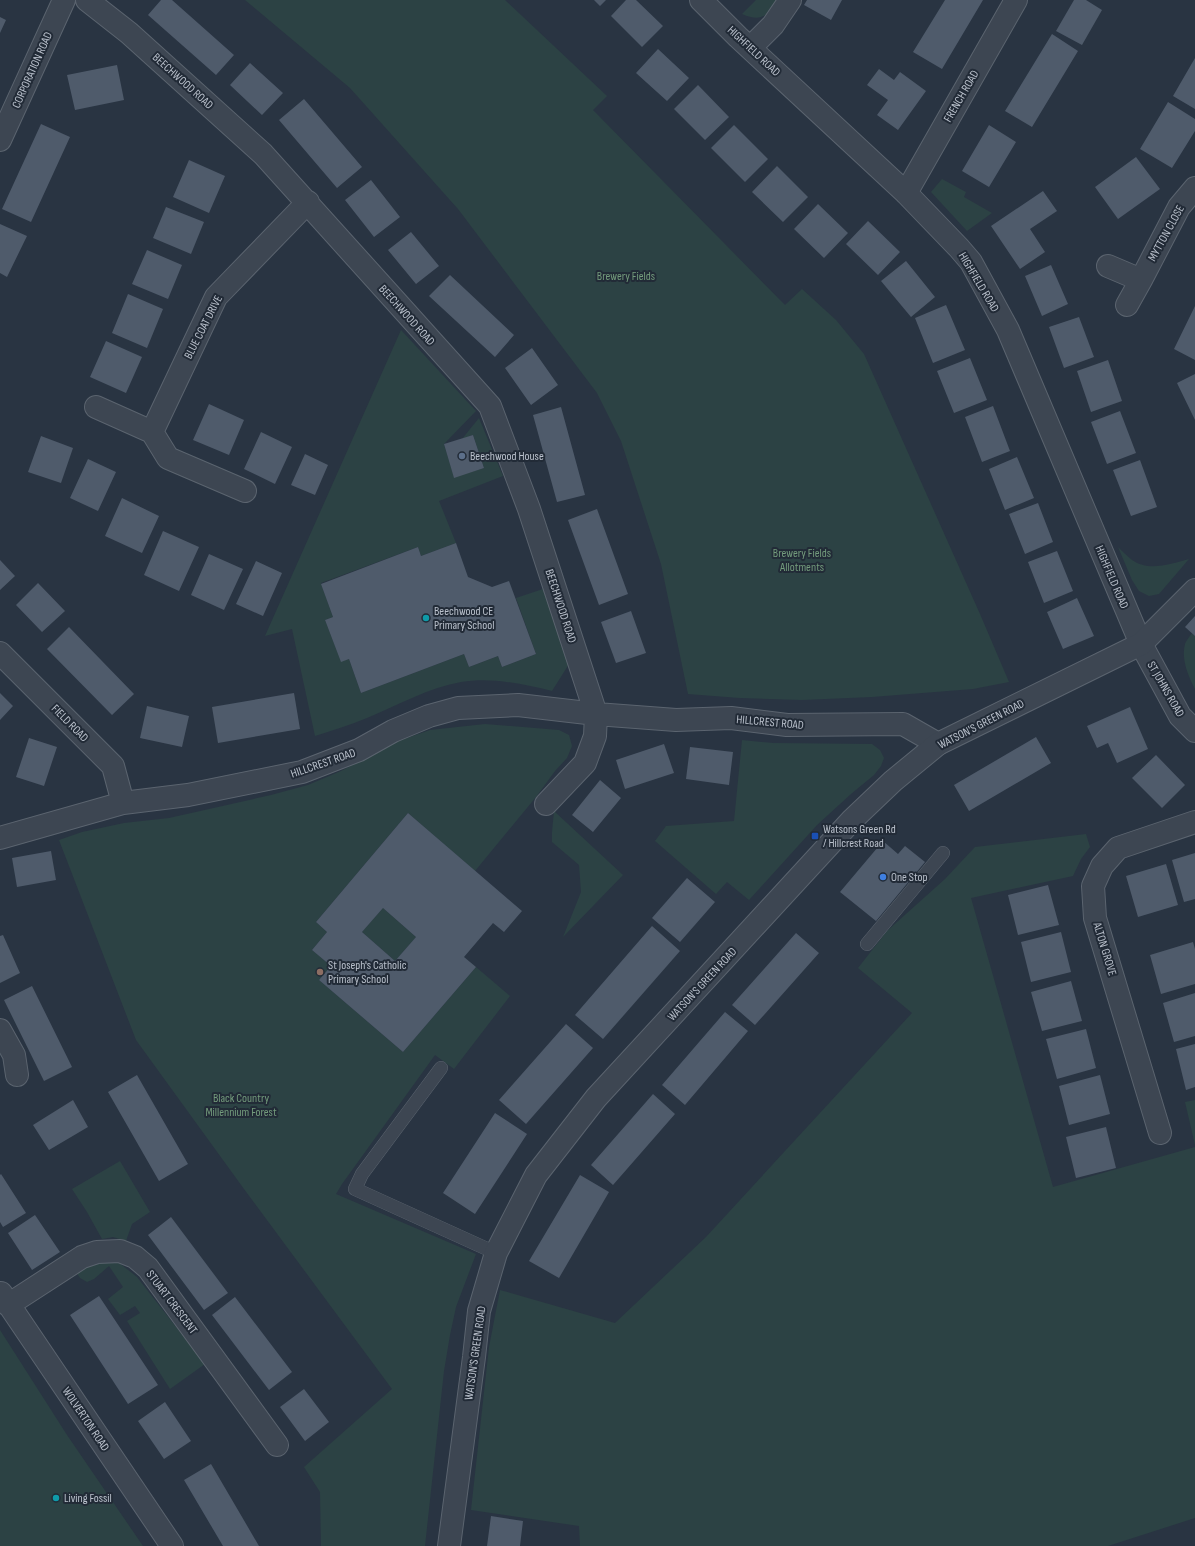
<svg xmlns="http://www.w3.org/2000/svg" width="1195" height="1546" viewBox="0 0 1195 1546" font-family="'Sofia Sans Condensed',sans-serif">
<rect width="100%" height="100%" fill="#293442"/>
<path fill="#2c4244" d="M245,0H505L607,96L593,110L785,305L802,289L836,320L864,354L980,614L1009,682L973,689L872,697L802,700L740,698L688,694L661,564L621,441L597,393L458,209L350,88Z
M756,0H780C767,15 762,23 742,14Z
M942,179L966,192L964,197L992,213L967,231L931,192Z
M401,330L476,411L444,444L454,477L484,468L473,435L462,439L479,418L503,476L439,501L456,543L421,556L418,547L321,583L333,617L325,620L341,661L349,659L361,693L464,654L469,667L498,656L502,667L536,654L516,598L543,589L569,664L552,691C523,684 492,677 461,682C428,688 398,705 367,718C350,725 333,730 315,736L292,629L265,636Z
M1118,547C1122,551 1127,556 1132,560C1149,572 1170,564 1189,559L1159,594L1149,596L1139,591L1132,580Z
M1192,633L1195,636V689C1188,676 1181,659 1185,644C1186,641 1190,636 1192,633Z
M485,724L559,730L569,735L572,746L567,758L555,771L536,797L475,871L408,813L316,922L327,932L312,950L331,966L319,980L403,1052L476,967L510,996L454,1069L435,1055L342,1184L336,1194L476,1254L456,1307L450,1335L444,1371L425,1546H321L320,1492L304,1467L392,1389L244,1189L136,1040L59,840L82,832L124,823L169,818L271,795L308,785L341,771L401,740L430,730Z
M742,740L773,743L872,744L880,750L884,758L881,766L874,775L851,794L817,825L749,900L727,882L716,894L655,841L666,826L734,821Z
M554,811L623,875L563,937L581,892L579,865L552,842V832Z
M1086,834L1090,847L1081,859L1073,876L971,898L1053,1187L1195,1147V1518L1108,1546H580L579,1526L471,1510L489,1347L500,1290L615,1323L706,1237L912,1013L858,968L887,931L945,879L975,847Z
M383,908L416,937L395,961L362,932Z
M1195,1100V1145L1185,1102Z
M120,1161L150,1212L132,1224L126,1241L113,1237L102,1239L87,1212L72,1189Z
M108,1260L118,1262L137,1277L205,1364L170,1389L127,1321L140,1313L135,1306L120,1315L108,1299L123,1287L109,1266L94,1279L87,1282L80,1278L76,1272L97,1261Z
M0,1330L67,1435L143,1546H0Z"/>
<path fill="#4f5b6b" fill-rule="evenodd" d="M161,0H172L234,55L216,75L148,15Z
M594,0H606L600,6Z
M626,0H636L663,26L642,47L611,16Z
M807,0H842L831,20L804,5Z
M945,0H983L942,69L913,52Z
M1074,0H1086L1102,10L1082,45L1056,31Z
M0,17L6,20L0,33Z
M1052,34L1078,51L1032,127L1005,111Z
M658,49L689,78L667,101L636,73Z
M1195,58V109L1173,96Z
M250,63L283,93L262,115L230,85Z
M117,65L124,100L75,110L67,75Z
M879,69L894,80L900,72L926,91L898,130L877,115L888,100L867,85Z
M698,85L729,117L705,140L674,109Z
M304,99L362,167L337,188L279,120Z
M1168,102L1195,119V131L1172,168L1140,149Z
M41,124L70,137L31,222L2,209Z
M734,125L768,159L745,182L711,148Z
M989,125L1016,142L989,187L962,171Z
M1136,157L1160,189L1118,219L1095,187Z
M189,160L225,176L209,213L173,197Z
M777,166L808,197L783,222L752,192Z
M371,180L400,217L374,237L345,200Z
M1043,191L1057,211L1030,229L1045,252L1020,269L991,226Z
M818,204L848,233L824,258L794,229Z
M166,207L204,222L191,254L153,238Z
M868,221L900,252L878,275L846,244Z
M0,225V224L27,236L7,277L0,273Z
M411,232L439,266L416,284L388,250Z
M147,250L182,265L168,299L132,284Z
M906,261L935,297L911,317L881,281Z
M1051,265L1068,304L1042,316L1025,276Z
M450,275L514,335L495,357L429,296Z
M128,294L163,309L147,348L112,333Z
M946,305L965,350L933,363L915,318Z
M1195,306V360L1174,349Z
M1079,317L1094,357L1064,368L1049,327Z
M106,341L142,357L126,393L90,377Z
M532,348L558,385L531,405L505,368Z
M970,358L987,400L954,413L937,371Z
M1108,360L1122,401L1091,412L1077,371Z
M1195,374V420L1177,383Z
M209,404L244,420L229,455L193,440Z
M993,406L1010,451L982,462L965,417Z
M561,407L585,495L557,502L533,415Z
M1120,411L1136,453L1107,464L1091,422Z
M261,432L292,447L275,484L244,469Z
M473,435L484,468L454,478L444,444Z
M41,436L73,448L61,483L28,472Z
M305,454L328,465L315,495L291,485Z
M1017,457L1034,498L1005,510L989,469Z
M88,459L116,472L98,511L70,498Z
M1140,460L1157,507L1131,516L1113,470Z
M122,498L159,516L142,553L105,536Z
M1038,503L1053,542L1025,554L1009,514Z
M597,509L628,594L599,605L568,520Z
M163,531L199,547L179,591L144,575Z
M456,543L468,577L492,587L509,581L536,654L502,667L498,656L469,667L464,654L361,693L349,659L341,662L325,620L333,617L321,584L418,547L421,556Z
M1057,551L1073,591L1044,603L1028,562Z
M209,554L243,569L224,610L191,595Z
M0,560L15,576L0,590Z
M256,561L282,573L263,616L236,604Z
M38,583L65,611L42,632L16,605Z
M1077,598L1094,636L1063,649L1047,612Z
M631,611L646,653L616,663L601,622Z
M1195,616V636L1185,627Z
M69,627L134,694L112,715L47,649Z
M0,693L13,706L0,720Z
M294,693L300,729L218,743L212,707Z
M147,706L189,716L182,747L140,738Z
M1130,707L1148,749L1117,763L1108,743L1097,748L1087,726Z
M1036,737L1051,763L969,811L954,785Z
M29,738L57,747L44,786L16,777Z
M664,744L674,773L625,789L616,760Z
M690,747L733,752L729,785L686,779Z
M1156,755L1185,785L1162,808L1132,778Z
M600,780L621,798L593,832L572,815Z
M408,813L522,911L504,932L493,923L464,957L476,967L403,1052L319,980L331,966L312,950L327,932L316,922ZM383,908L416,937L395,961L362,932Z
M883,841L898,854L905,846L925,862L876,921L840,892Z
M51,851L56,880L17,887L12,858Z
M1195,853V899L1184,902L1172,860Z
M1166,864L1178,905L1138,917L1126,876Z
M687,878L715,902L680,942L652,918Z
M1048,885L1059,925L1018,935L1008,895Z
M652,926L680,951L603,1039L575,1015Z
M1061,932L1071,972L1031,982L1021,942Z
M796,933L819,953L755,1025L732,1005Z
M3,935L20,973L0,983V936Z
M1193,942L1195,949V984L1161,994L1150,955Z
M1071,981L1082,1021L1042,1031L1031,992Z
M32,986L72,1067L44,1081L4,1000Z
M1195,993V1036L1174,1042L1163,1003Z
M725,1012L748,1031L685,1105L662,1085Z
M566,1024L593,1048L526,1124L499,1100Z
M1086,1029L1096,1068L1057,1079L1046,1039Z
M1195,1044V1087L1186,1090L1176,1049Z
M137,1075L188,1164L159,1181L108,1092Z
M1100,1075L1110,1114L1069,1125L1059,1086Z
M653,1094L675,1114L613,1185L591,1165Z
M73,1100L88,1127L49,1150L33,1125Z
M495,1113L527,1134L475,1214L443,1193Z
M1106,1127L1116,1168L1076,1178L1066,1137Z
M1,1174L26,1213L3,1227L0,1222V1175Z
M580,1175L609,1192L559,1278L529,1261Z
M35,1215L60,1252L32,1270L8,1233Z
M171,1217L228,1293L204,1310L148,1235Z
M99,1296L158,1385L128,1404L70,1315Z
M235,1297L292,1372L269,1390L212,1315Z
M304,1389L329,1422L305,1441L280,1407Z
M165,1402L191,1441L164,1459L138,1421Z
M211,1464L259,1546H223L184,1480Z
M491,1516L523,1521L520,1546H487Z"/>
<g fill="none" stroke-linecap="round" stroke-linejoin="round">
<g stroke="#5b646f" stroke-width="14">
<path id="service" d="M867,944L943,853
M441,1068L362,1174L355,1189L496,1253"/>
</g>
<g stroke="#5b646f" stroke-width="24">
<path id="minor" d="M87,0L129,33L263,154L490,406L529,509L596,714L595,736L585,763L546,804
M701,0L738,37L906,193L959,248L971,262L1008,330L1141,644L1180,716L1195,731
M750,48L773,25L790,0
M0,140L64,0
M906,193L1016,0
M1108,266L1141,280L1127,305
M1141,280L1179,207L1195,188
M96,407L152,432L168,458L245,491
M152,432L216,297L308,202
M0,653L113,766L123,803
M0,838L123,803L188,795L302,772L359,750L393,731L429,716L458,708L518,705L596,714L676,720L731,718L787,725L903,724L938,744
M0,1030L14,1055L17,1075
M1160,1133L1095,918L1093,886L1102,866L1118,848L1195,822
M1,1293L172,1546
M8,1305L82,1257L97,1252L120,1251L135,1257L148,1268L277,1445"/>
</g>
<g stroke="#5b646f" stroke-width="24">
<path id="tertiary" d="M449,1546L474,1357L479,1311L496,1253L536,1175L596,1098L852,820L893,781L938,744L1141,644L1195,590"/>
</g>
<use href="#service" stroke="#3d4652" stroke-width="13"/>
<use href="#minor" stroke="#3d4652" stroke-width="22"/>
<use href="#tertiary" stroke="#3d4652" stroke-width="22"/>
</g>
<circle fill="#5c6f8a" stroke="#222b37" stroke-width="1.5" cx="462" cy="456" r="4"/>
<g fill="#0f9aa8" stroke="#222b37" stroke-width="1.5">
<circle cx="426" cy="618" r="4"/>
<circle cx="56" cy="1498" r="4"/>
</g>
<rect fill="#1a4fb4" stroke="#222b37" stroke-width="1.5" x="811" y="832" width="8" height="8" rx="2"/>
<circle fill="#3f7fe0" stroke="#222b37" stroke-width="1.5" cx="883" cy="877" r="4"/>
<circle fill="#8d6e63" stroke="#222b37" stroke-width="1.5" cx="320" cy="972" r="4"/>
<g text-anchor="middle" stroke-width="4" stroke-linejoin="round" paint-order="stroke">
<g font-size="12" fill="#bac1cc" stroke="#222b37">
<text transform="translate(754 51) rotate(43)" y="4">HIGHFIELD ROAD</text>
<text transform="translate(32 70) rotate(-66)" y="4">CORPORATION ROAD</text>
<text transform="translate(183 81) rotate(42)" y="4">BEECHWOOD ROAD</text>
<text transform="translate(961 96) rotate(-60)" y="4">FRENCH ROAD</text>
<text transform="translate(1166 233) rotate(-61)" y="4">MYTTON CLOSE</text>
<text transform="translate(979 282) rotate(59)" y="4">HIGHFIELD ROAD</text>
<text transform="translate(407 315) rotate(48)" y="4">BEECHWOOD ROAD</text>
<text transform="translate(203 327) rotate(-63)" y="4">BLUE COAT DRIVE</text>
<text transform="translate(1112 577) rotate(67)" y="4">HIGHFIELD ROAD</text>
<text transform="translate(561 606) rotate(72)" y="4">BEECHWOOD ROAD</text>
<text transform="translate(1166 689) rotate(60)" y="4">ST JOHNS ROAD</text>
<text transform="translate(770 722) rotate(5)" y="4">HILLCREST ROAD</text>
<text transform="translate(70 723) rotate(45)" y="4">FIELD ROAD</text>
<text transform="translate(981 724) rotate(-27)" y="4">WATSON'S GREEN ROAD</text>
<text transform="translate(323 763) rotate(-19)" y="4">HILLCREST ROAD</text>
<text transform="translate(1105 949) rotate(73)" y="4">ALTON GROVE</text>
<text transform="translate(702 984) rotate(-47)" y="4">WATSON'S GREEN ROAD</text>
<text transform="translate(172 1302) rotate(53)" y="4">STUART CRESCENT</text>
<text transform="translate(475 1353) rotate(-82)" y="4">WATSON'S GREEN ROAD</text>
<text transform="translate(86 1419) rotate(56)" y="4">WOLVERTON ROAD</text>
</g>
<g font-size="12" fill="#739b7c" stroke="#222b37">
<text x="626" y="280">Brewery Fields</text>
<text x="802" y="557">Brewery Fields<tspan x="802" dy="14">Allotments</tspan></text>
<text x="241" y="1102">Black Country<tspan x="241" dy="14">Millennium Forest</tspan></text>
</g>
<g font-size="12" fill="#bac1cc" stroke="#222b37" text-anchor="start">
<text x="470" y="460">Beechwood House</text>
<text x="434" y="615">Beechwood CE<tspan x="434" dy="14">Primary School</tspan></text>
<text x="823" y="833">Watsons Green Rd<tspan x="823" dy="14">/ Hillcrest Road</tspan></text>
<text x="891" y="881">One Stop</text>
<text x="328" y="969">St Joseph's Catholic<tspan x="328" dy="14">Primary School</tspan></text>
<text x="64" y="1502">Living Fossil</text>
</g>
</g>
</svg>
